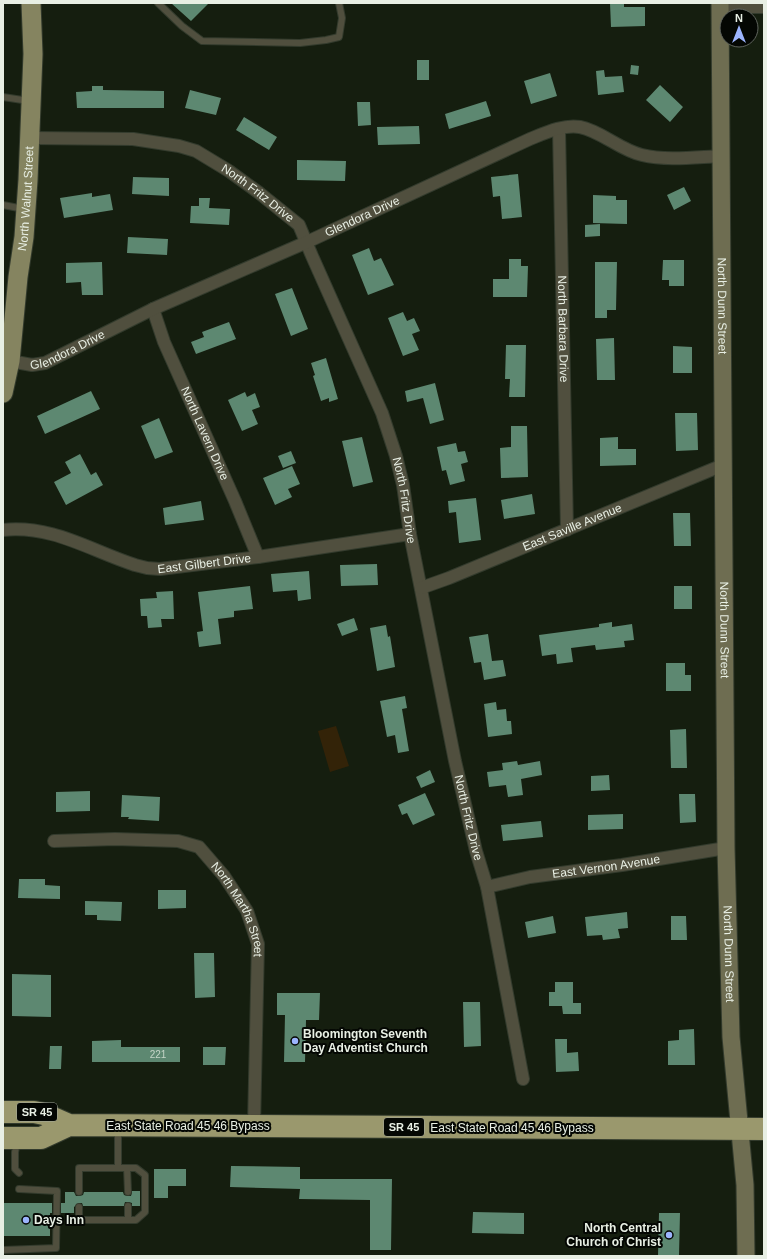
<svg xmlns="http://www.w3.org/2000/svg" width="767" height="1259" viewBox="0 0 767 1259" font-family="Arial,sans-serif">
<rect width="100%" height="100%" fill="#151e0f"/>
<path fill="#332308" d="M336,726L349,766L330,772L318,731Z"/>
<path fill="#5d8871" d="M171,3H209L191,21Z
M610,3H624V7H645V26L611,27Z
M417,60H429V80H417Z
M631,65L639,66L638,75L630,74Z
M604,70L605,77L622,76L624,92L598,95L596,71Z
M550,73L557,96L531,104L524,81Z
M660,85L683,107L670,122L646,100Z
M92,86H103V90L164,91V108H77L76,92L92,91Z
M190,90L221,98L216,115L185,108Z
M486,101L491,116L449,129L445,114Z
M357,102H370L371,125L358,126Z
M244,117L277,137L269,150L236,130Z
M419,126L420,144L378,145L377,127Z
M297,160L346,161L345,181L297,180Z
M518,174L522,217L502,219L500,196L493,197L491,177Z
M133,177L169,178V196L132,194Z
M684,187L691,201L674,210L667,195Z
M92,193V197L110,194L113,210L64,218L60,198Z
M593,195L616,196V200H627V224L593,223Z
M199,198H210L209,208L230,209L229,225L190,223L191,206H199Z
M600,224V236L585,237V225Z
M128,237L168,239L167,255L127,253Z
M369,248L374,261L381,258L394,285L368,295L352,255Z
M509,259H521V266H528L527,297H493V279H509Z
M663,260H684V286H669V280H662Z
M102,262L103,295H82L81,282L66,283V263Z
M595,262H617L616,310H607V318H595Z
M292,288L308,329L291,336L275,294Z
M403,312L407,321L414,318L420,331L412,334L419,350L403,356L388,318Z
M229,322L236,339L196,354L191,342L204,337L202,332Z
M614,338L615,380H597L596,339Z
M506,345H526L525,397H509L510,379H505Z
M673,346L692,347V373H673Z
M326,358L338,399L329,402V398L321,401L313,376L315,375L311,363Z
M435,383L444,420L430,424L423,398L407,402L405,391Z
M91,391L100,409L45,434L37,416Z
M245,392L247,397L255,393L260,407L252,410L258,424L242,431L228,400Z
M675,413H697L698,450L676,451Z
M159,418L173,452L155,459L141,426Z
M511,426H527L528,477L501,478L500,448L511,447Z
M362,437L373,482L353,487L342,441Z
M618,437V449H636V465L600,466V438Z
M456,443L458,452L465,451L468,462L461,464L465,481L450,485L446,470L442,471L437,447Z
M291,451L296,463L283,468L278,456Z
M80,454L91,475L96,472L103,485L66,505L54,482L71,473L65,462Z
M292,466L300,484L288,489L292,497L275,505L263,478Z
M532,494L535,514L504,519L501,500Z
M476,498L481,540L459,543L456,512L449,513L448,501Z
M201,501L204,520L165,525L163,508Z
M673,513H690L691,546H674Z
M377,564L378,585L341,586L340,565Z
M309,571L311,599L298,601L297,590L273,592L271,574Z
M250,586L253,609L234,611V617L218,619L221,644L199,647L197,632L203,631L198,592Z
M674,586H692V609H674Z
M173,591L174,619H161L162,627L148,628L147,616H141L140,599L157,598L156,592Z
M354,618L358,630L342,636L337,624Z
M612,622V627L632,624L634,640L624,641L625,647L596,650L595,645L571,648L573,662L557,664L556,654L542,656L539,635L599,627V624Z
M386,625L388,637L390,636L395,667L377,671L370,628Z
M488,634L492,661L503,660L506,676L484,680L481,662L474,663L469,637Z
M666,663H685V675H691V691H666Z
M405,696L407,708L402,709L409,751L398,753L395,735L387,737L380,701Z
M496,702L497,710L506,709L507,721H511L512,734L488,737L484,704Z
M686,729L687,768H671L670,730Z
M517,761L518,765L540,761L542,775L521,779L523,795L508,797L506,785L489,787L487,772L503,770L502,763Z
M430,770L435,782L421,788L416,777Z
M609,775L610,790L591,791V776Z
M90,791V811L56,812V792Z
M425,793L435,815L413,825L407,813L402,815L398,805Z
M679,794H695L696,822L680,823Z
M122,795L160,797L159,821L128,819L129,817H121Z
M623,814V829L588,830V815Z
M541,821L543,837L503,841L501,825Z
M19,879H45V885L60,886V899L18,898Z
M158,890H186V908L158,909Z
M85,901L122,902L121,921L97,920V915H85Z
M627,912L628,928L618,929L620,938L603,940L602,935L587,936L585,917Z
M553,916L556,933L528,938L525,922Z
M671,916H686L687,940H671Z
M194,953H214L215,997L195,998Z
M12,974L51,975V1017L12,1016Z
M555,982H573V1003H581V1014H563L562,1006H549V992H555Z
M277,993H320L319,1020H306L305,1062H284L285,1015H277Z
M463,1002H480L481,1046L464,1047Z
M694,1029L695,1065H668V1041L679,1040V1030Z
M555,1039H567V1053L578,1052L579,1071L556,1072Z
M121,1040V1047H180V1062H92V1041Z
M50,1046H62L61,1069H49Z
M203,1047H226L225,1065H203Z
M231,1166L300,1167V1179H392L391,1250H370V1200L299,1199L300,1189L230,1187Z
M154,1169H186V1186H168V1198H154Z
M132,1191H140V1206H132V1203L128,1202H125L124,1206H83L82,1203H79L74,1207V1213H61V1203H65V1192H74L76,1196H79L83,1195L84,1192H123L124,1195L128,1196H131Z
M3,1203H52V1213H50V1236H3Z
M473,1212L524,1213V1234L472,1233Z
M659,1213H680L679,1256H658Z"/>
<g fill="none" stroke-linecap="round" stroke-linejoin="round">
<g stroke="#333b2d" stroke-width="8">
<path id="lane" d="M158,3L182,26L202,41L300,43L326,40L339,37L342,18L339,3
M3,97L29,101
M3,205L24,209
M17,1143L15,1152V1169L19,1173
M127,1168L128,1192
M79,1192V1168H118
M128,1206V1220
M79,1207V1220H136L145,1212V1175L136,1168H118V1129
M3,1250L56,1248L57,1191L19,1189"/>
</g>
<g stroke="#333b2d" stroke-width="14">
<g id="street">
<path d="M720,7H764"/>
<path id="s1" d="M559,129L567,530"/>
<path id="s2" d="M30,138L133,139L179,146L196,151L229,171L258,192L299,225L312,256L382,413L396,456L403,485L410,534L455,761L476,851L487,887L523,1079"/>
<path id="s3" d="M153,309L164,342L235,501L258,557"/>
<path id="s4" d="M10,361L32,365L45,363L153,309L307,242L530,139C545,133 564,124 580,127C601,131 620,150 642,155C667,161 696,157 722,156"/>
<path id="s5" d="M3,530C53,525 89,550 135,565L147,568L160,569L258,557L410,534"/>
<path id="s6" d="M421,588L449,578L723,465"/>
<path id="s7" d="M54,841L115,839L178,841L199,847L224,876L247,911L258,944L254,1126"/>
<path id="s8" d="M487,887L530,877L622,865L726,848"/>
</g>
</g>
<g stroke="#333b2d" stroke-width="19">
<g id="secondary">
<path id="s9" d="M720,3L726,848L731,1037L745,1185L746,1256"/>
</g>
</g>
<g stroke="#333b2d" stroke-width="21">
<g id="primary">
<path id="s10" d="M3,393L10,361L18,277L24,237L28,180L33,54L31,3"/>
</g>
</g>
<g stroke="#333b2d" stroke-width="24">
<path id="highway" d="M3,1112H34L44,1114L69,1125
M3,1138H41L69,1125L764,1129"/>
</g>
<use href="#lane" stroke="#504f3e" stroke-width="6"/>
<use href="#street" stroke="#504f3e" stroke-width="12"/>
<use href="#secondary" stroke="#6e6d51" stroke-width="17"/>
<use href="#primary" stroke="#858460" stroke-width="19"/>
<use href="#highway" stroke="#9a986d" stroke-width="22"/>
</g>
<g fill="#9cb4fd" stroke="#040703" stroke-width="1.5">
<circle cx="295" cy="1041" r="4"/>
<circle cx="26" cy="1220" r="4"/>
<circle cx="669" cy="1235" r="4"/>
</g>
<g text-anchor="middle" stroke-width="4" stroke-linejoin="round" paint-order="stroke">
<g font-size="10" fill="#c5d5c7">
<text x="158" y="1058">221</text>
</g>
<g fill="#040703" stroke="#a4a9a0" stroke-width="1">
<rect x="17" y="1103" width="40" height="18" rx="3"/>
<rect x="384" y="1118" width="40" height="18" rx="3"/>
</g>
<g font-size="11" font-weight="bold" fill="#e8efe4">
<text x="37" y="1116">SR 45</text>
<text x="404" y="1131">SR 45</text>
</g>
<g font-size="12" fill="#e8efe4" stroke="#040703">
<text dy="4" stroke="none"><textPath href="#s2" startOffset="242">North Fritz Drive</textPath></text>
<text dy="4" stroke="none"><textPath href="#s10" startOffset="196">North Walnut Street</textPath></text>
<text dy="4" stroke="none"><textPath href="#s4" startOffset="385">Glendora Drive</textPath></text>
<text dy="4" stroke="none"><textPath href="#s9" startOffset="303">North Dunn Street</textPath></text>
<text dy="4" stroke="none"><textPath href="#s1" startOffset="200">North Barbara Drive</textPath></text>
<text dy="4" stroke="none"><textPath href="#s4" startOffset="61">Glendora Drive</textPath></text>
<text dy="4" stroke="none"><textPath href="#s3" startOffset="135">North Lavern Drive</textPath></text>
<text dy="4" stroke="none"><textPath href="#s2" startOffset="590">North Fritz Drive</textPath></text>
<text dy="4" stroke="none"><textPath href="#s6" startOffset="163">East Saville Avenue</textPath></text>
<text dy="4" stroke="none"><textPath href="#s5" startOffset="208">East Gilbert Drive</textPath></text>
<text dy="4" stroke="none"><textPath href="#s9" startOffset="627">North Dunn Street</textPath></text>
<text dy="4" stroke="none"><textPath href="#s2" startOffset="914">North Fritz Drive</textPath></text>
<text dy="4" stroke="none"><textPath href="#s8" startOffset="121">East Vernon Avenue</textPath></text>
<text dy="4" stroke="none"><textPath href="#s7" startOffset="221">North Martha Street</textPath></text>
<text dy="4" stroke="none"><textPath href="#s9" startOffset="951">North Dunn Street</textPath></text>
<text x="188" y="1130">East State Road 45 46 Bypass</text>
<text x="512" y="1132">East State Road 45 46 Bypass</text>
</g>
<g font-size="12" font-weight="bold" fill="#e8efe4" stroke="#040703" text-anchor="start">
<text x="303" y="1038">Bloomington Seventh<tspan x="303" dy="14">Day Adventist Church</tspan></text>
<text x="34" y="1224">Days Inn</text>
<text x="661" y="1232" text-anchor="end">North Central<tspan x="661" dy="14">Church of Christ</tspan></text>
</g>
</g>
<rect width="767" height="1259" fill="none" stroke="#e8efe4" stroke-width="8"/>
<g transform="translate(739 28)"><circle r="19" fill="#040703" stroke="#5f645d"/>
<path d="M0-3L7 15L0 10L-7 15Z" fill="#9cb4fd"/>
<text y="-6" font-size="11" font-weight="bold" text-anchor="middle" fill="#e8efe4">N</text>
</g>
</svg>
